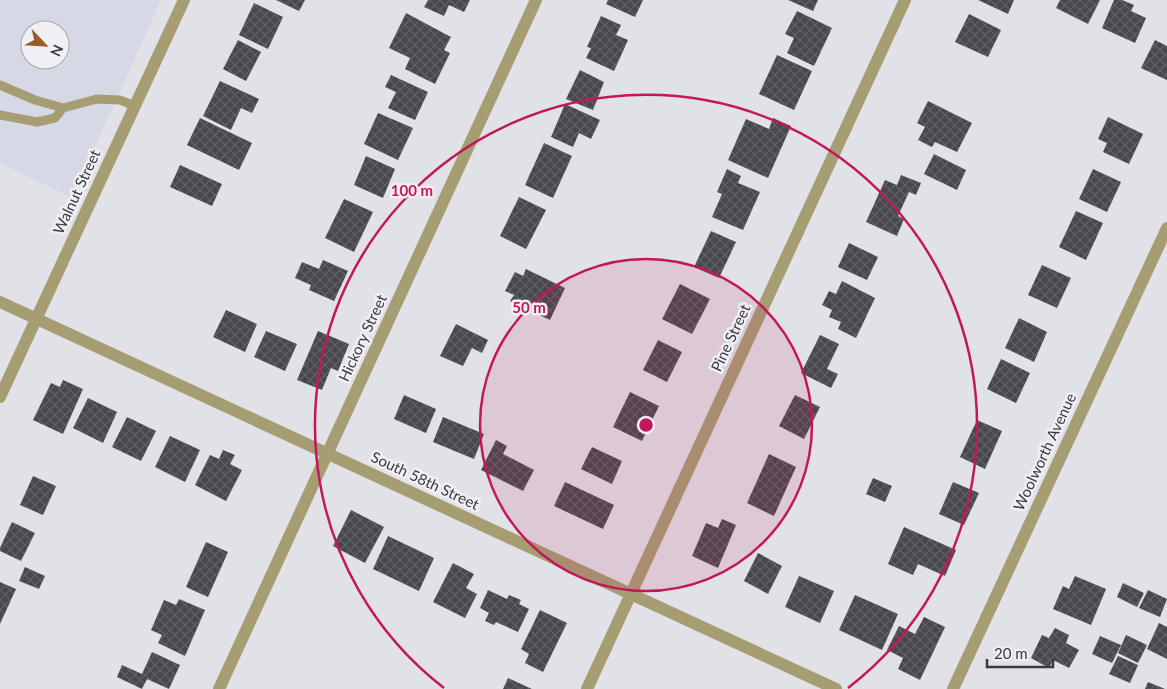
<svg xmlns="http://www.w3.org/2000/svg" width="1167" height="689" viewBox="0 0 1167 689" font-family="Lato,sans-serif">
<defs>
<pattern id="building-cross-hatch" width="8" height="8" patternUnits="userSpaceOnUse" patternTransform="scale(1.25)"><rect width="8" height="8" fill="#47474c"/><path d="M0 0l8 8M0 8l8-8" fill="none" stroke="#606064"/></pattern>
</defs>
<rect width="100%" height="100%" fill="#e1e2e8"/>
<path fill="#d6d8e5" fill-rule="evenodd" d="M0,0H161L72,198L0,163ZM30,30H60V60H30Z"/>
<path fill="url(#building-cross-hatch)" d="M276,0H305L299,11Z
M428,0H470L464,12L449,5L444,16L424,7Z
M608,0H643L635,17L606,4Z
M788,0H818L813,11Z
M978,0H1014L1008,14Z
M1060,0H1100L1088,24L1056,8Z
M1114,0H1122L1134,5L1131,11L1146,18L1135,43L1102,28Z
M254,3L283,17L268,49L239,35Z
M797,11L832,28L814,66L787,53L794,38L785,34Z
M406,13L451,37L444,50L450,53L435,84L405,69L410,58L389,48Z
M969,14L1001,30L988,57L955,42Z
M601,16L621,25L616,35L628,40L614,71L586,58L591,48L587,47Z
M238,40L261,52L246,81L223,69Z
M1155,40L1167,46V80L1141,68Z
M777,55L812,71L794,110L759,94Z
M580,70L604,82L593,110L566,99Z
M391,75L428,92L415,120L388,108L396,92L385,87Z
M220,81L259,99L252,113L241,108L231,130L203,116Z
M928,101L972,123L957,152L935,142L932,147L918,140L925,127L917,123Z
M565,104L600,120L591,139L579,133L573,147L551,137Z
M378,113L413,128L398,160L364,144Z
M1108,117L1143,134L1129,164L1103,152L1107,143L1098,139Z
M200,118L252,143L239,170L187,145Z
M773,118L791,126L768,178L728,160L746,119L769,129Z
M544,143L572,156L553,198L525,185Z
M934,154L966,170L957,190L924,174Z
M366,156L395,169L383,198L354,185Z
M180,165L222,184L212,206L170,187Z
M727,169L741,176L738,183L760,192L743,230L712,217L722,194L717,192Z
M1093,169L1121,182L1107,212L1079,199Z
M901,175L921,183L916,195L909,192L898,216L904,219L897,236L866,222L885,180L897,185Z
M519,197L546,210L526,249L500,236Z
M344,199L373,212L354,252L325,238Z
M1076,211L1103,223L1086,260L1059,247Z
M711,231L736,242L719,278L694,267Z
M849,243L878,257L867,280L838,267Z
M323,260L348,271L334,301L309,290L311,285L295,278L302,262L319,269Z
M1042,265L1071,278L1057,308L1028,295Z
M526,269L565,288L550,320L510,301L514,295L505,291L515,272L523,276Z
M842,281L875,298L856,338L838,329L841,322L829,317L832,310L822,305L829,291L836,294Z
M680,284L710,299L692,334L662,319Z
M226,310L257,324L245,352L213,337Z
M1019,318L1047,332L1034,362L1005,348Z
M456,324L488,340L482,353L472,348L463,366L440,356Z
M266,331L297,344L285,371L254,357Z
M318,331L349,344L338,371L331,368L322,390L297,380Z
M820,335L839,344L827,369L838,374L831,388L801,373Z
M658,340L682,352L667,382L643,370Z
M1001,359L1030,373L1016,403L987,389Z
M63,380L83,389L63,434L33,420L51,383L60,387Z
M630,392L659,406L642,441L613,427Z
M404,395L436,409L426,433L394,419Z
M795,395L820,407L804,439L779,426Z
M88,398L117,412L103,443L73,428Z
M127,417L156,431L141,461L112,447Z
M443,417L484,434L474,459L433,442Z
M977,420L1002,431L985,469L960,457Z
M170,436L200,450L185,482L155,467Z
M496,440L507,446L503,454L534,470L523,491L481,470Z
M592,447L622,461L612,484L581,469Z
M223,450L235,455L230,464L242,470L226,501L195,485L210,455L219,459Z
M769,454L796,467L774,516L747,503Z
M33,476L56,486L43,515L20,505Z
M873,478L892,486L885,502L866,494Z
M565,482L614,505L603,529L554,506Z
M953,482L979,493L964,525L939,514Z
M351,510L384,527L365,563L333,546Z
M722,519L736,525L718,568L692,556L706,523L718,528Z
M12,522L35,533L21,561L0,551V548Z
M904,527L956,550L945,576L918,564L913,575L888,564Z
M388,536L434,558L419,591L373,569Z
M206,542L228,552L208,597L186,587Z
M758,553L782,566L768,594L744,581Z
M453,563L474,574L466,588L477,594L465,618L433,602Z
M25,567L45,576L39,589L19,581Z
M799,576L834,591L820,623L785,607Z
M1075,576L1106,589L1091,625L1053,609L1063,586L1069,589Z
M0,582L16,589L0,624Z
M1123,583L1144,593L1137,607L1117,597Z
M488,590L507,599L509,595L521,600L519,604L529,609L518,632L496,622L494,625L485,621L489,613L480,608Z
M1148,590L1167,599L1160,617L1139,608Z
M855,595L898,614L882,650L839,630Z
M179,599L205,610L185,656L158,643L162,635L151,630L164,600L176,605Z
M540,610L567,623L543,672L525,663L529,654L521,649Z
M924,617L945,627L920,680L898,669L903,658L887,650L899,626L915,634Z
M1159,623L1167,627V659L1147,649Z
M1055,628L1069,635L1066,643L1079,650L1069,668L1053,660L1049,668L1031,658L1042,635L1049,638Z
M1126,635L1147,645L1138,663L1118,653Z
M1100,636L1121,645L1112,663L1092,654Z
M152,652L180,665L169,689L147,679L142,689L117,677L122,665L142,674Z
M1118,656L1138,665L1130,683L1109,674Z
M508,678L532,689H503Z
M1148,682L1165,689H1145Z"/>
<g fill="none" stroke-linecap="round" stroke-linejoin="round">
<path stroke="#a79d73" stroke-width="9" d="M0,85L35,100L63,108L97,99L120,100L135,106
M0,115L37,122L55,118L63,108"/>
<path stroke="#a79d73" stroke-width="12" d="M0,302L836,689
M0,397L184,0
M219,689L536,0
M587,689L905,0
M953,689L1167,228"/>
</g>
<circle cx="646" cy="425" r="166" fill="#c2185b" fill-opacity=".12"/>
<g fill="none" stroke="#c2185b" stroke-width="2.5">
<circle cx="646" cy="425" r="166"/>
<path d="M444 688A331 331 0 1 1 848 688"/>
</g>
<g text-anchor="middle" stroke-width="5" stroke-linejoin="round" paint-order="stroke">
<g font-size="15" fill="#3a3a3c" stroke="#efeff5">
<text transform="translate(77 192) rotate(-65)" y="5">Walnut Street</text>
<text transform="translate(363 338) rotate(-65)" y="5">Hickory Street</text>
<text transform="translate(731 338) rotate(-65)" y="5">Pine Street</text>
<text transform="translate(1045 452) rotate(-65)" y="5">Woolworth Avenue</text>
<text transform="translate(425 481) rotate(25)" y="5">South 58th Street</text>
</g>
</g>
<circle cx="646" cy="425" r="8" fill="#c2185b" stroke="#efeff5" stroke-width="2.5"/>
<g font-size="15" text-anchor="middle" font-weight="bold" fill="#c2185b" stroke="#efeff5" stroke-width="5" stroke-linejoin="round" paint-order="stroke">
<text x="412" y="196">100 m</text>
<text x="529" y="313">50 m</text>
</g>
<g transform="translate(45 45) rotate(115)"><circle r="24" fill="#efeff5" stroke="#a7a7ab"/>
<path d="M0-4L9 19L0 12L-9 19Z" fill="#9b5d23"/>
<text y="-8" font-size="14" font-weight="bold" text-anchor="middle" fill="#3a3a3c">N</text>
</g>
<path d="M987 659v8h66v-8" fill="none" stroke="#3a3a3c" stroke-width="2.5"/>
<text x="994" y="659" font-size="15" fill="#3a3a3c" stroke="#efeff5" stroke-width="4" paint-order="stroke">20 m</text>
</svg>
